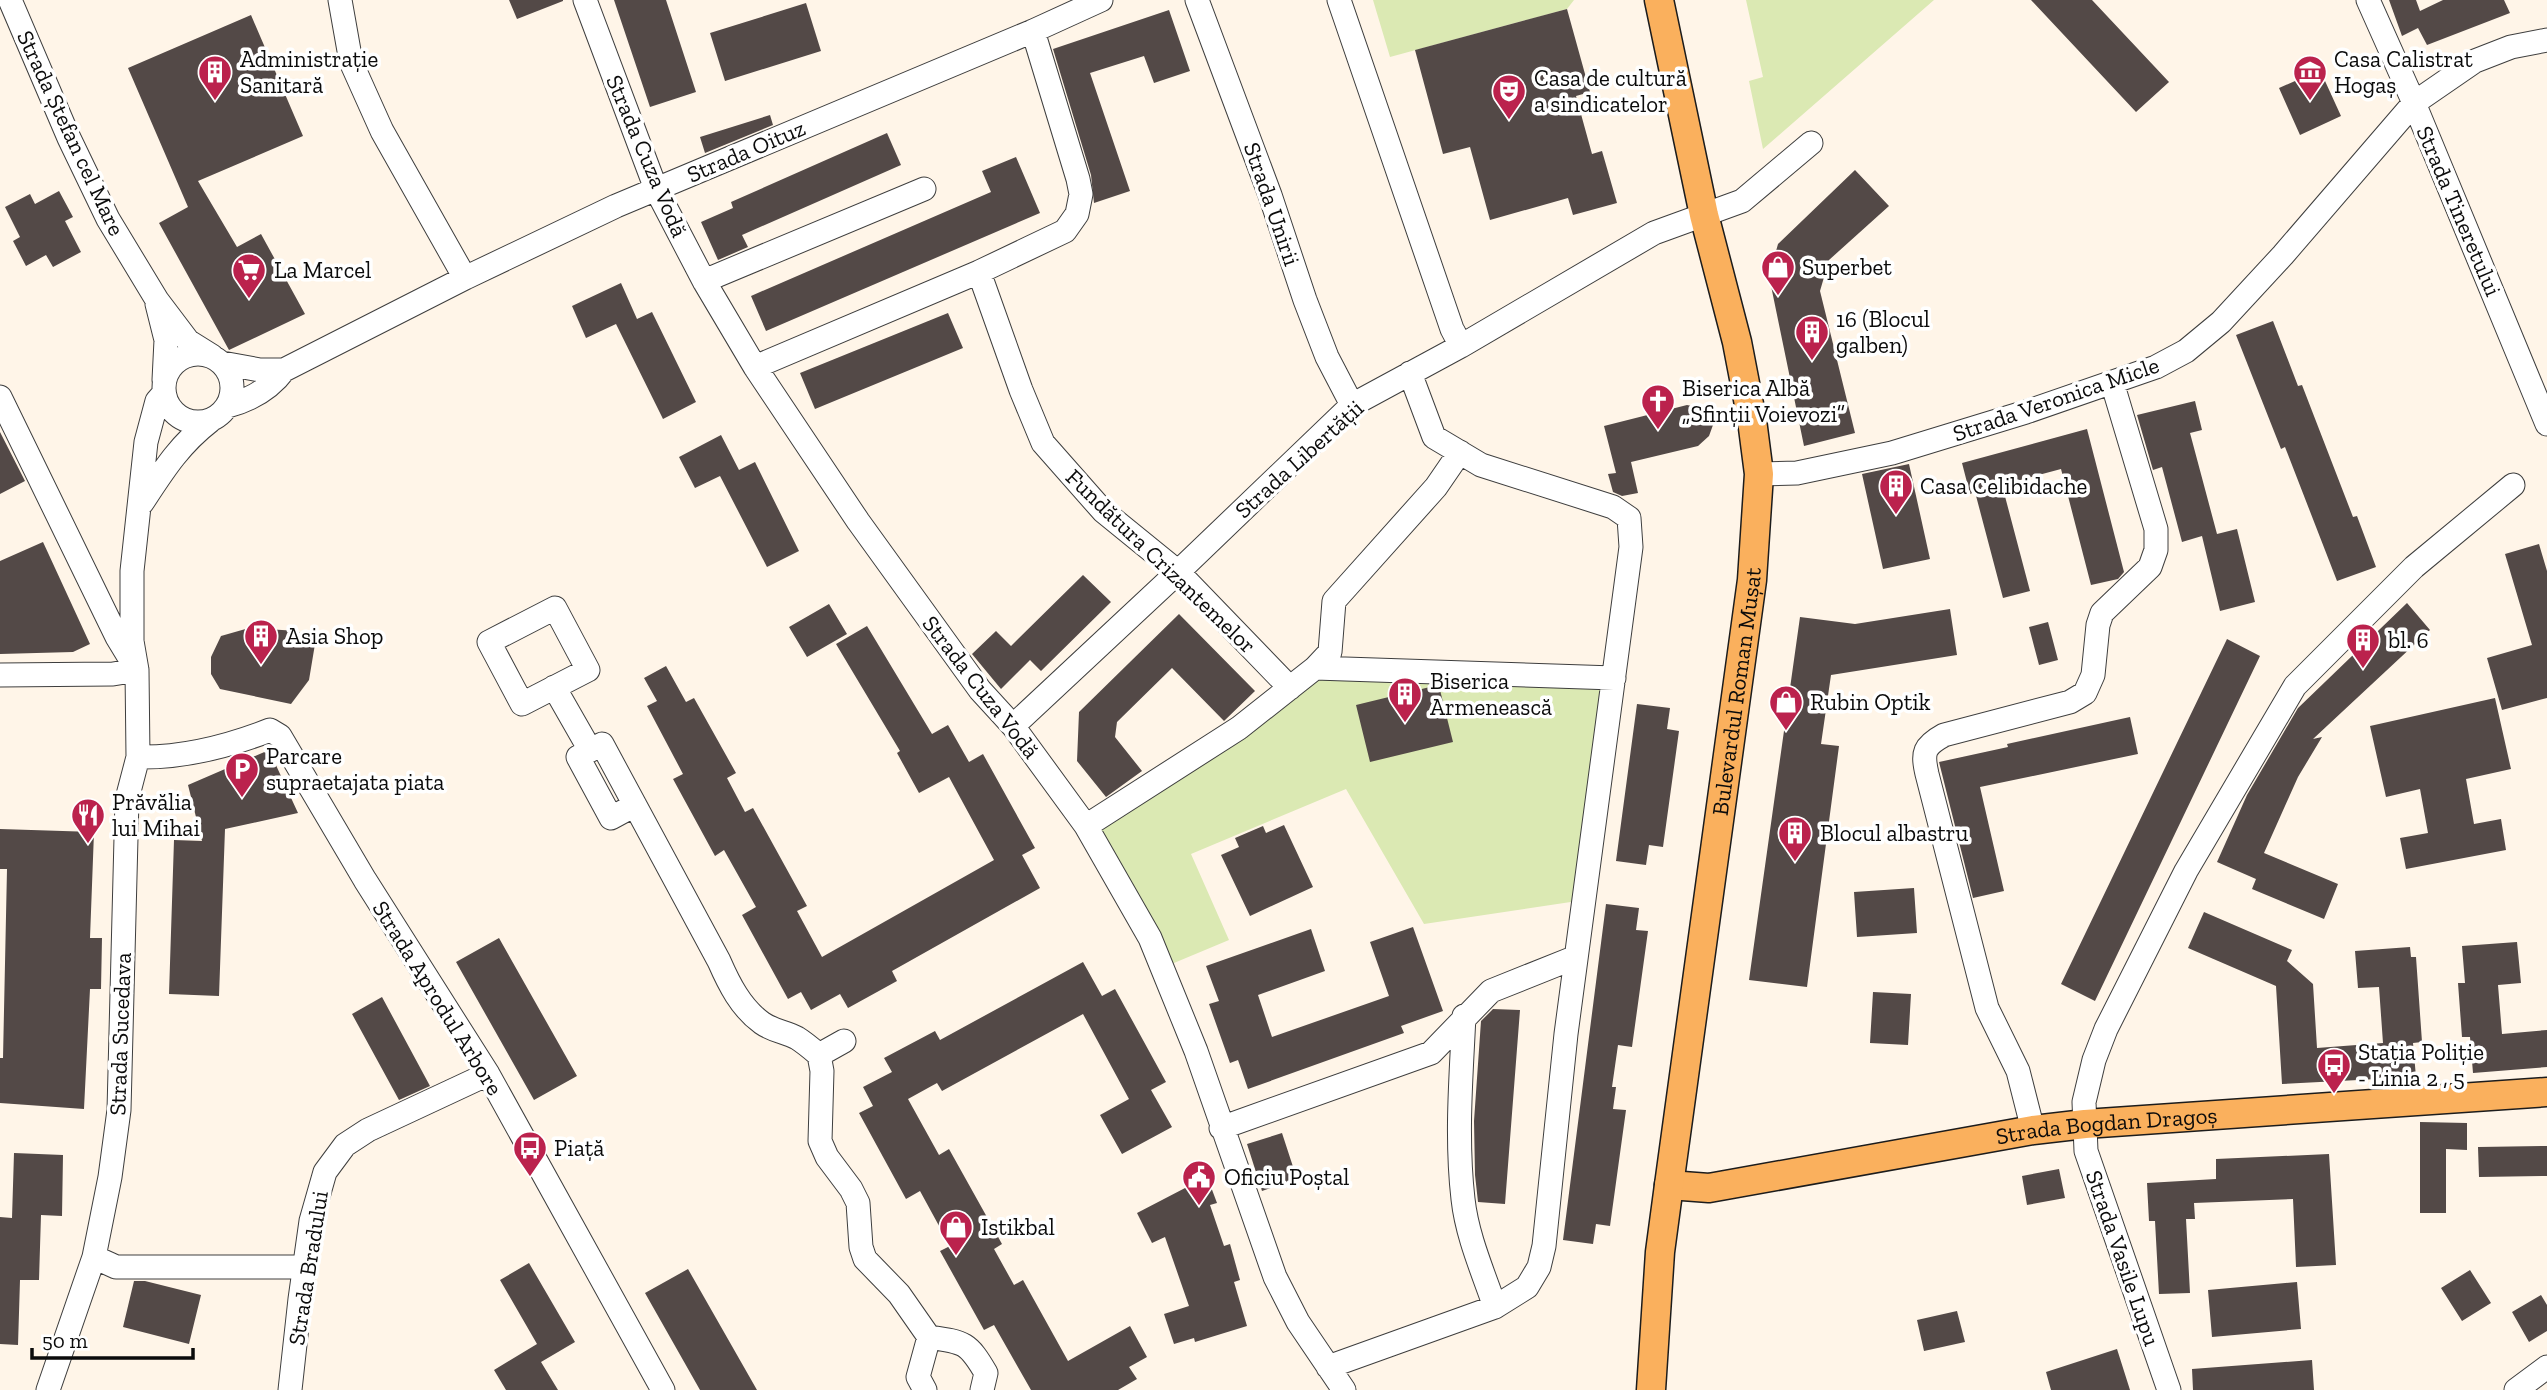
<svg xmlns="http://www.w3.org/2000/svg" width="2547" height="1390" viewBox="0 0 2547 1390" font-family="'Zilla Slab',serif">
<rect width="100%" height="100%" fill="#fff5e8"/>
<path fill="#dbe9b3" d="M1373,0H1574L1567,9L1390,57Z
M1746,0H1934L1763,149L1749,81L1763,77Z
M1315,668L1614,678L1584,900L1424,924L1346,789L1191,854L1229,940L1162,968L1086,826Z"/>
<path fill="#534947" d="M509,0H563V1L517,19Z
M614,0H666L696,92L650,107Z
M2031,0H2092L2169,82L2136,112Z
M2389,0H2416L2420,11L2443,0H2504L2510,13L2427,45L2418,28L2402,36Z
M806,3L821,51L725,81L710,33Z
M1567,9L1590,92L1576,96L1592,154L1602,151L1617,203L1573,215L1568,198L1490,220L1470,147L1443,154L1415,50Z
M1169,10L1190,71L1154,83L1144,56L1090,73L1130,191L1094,203L1091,175L1053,49Z
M251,15L303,136L198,181L237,247L261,234L305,314L229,350L159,223L188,207L128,68Z
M2320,70L2341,116L2300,135L2279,88Z
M770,115L773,125L705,153L700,137Z
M887,133L901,165L742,235L748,247L718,260L701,222L733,208L731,202Z
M1016,157L1040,213L766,331L751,296L991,192L982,171Z
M1855,170L1889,206L1829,260L1820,291L1855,433L1804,446L1769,276L1778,244Z
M59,191L73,217L65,221L81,252L53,267L46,255L26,266L13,241L20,237L5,207L30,194L35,204Z
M621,283L637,319L652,312L696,402L663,419L616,324L586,338L572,306Z
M948,313L963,348L815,409L800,373Z
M2273,321L2298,386L2302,385L2353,517L2357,516L2376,567L2337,581L2285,447L2281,449L2236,335Z
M2195,401L2202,430L2190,433L2217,534L2237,529L2255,602L2220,611L2202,536L2182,542L2162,467L2153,470L2137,415Z
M1687,405L1701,408L1710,414L1713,425L1709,436L1698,446L1631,462L1638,493L1622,496L1613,492L1608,474L1616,473L1604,426Z
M2087,429L2124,572L2118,579L2091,585L2061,469L2002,485L2030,591L2003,598L1975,492L1970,494L1962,463Z
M0,432L25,481L0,494Z
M721,435L739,470L755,462L799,551L767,567L720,476L695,488L679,457Z
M1909,464L1930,559L1883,569L1862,474Z
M43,542L90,644L73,652L0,654V561Z
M2539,544L2547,571V698L2502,710L2487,658L2532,645L2505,554Z
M1083,575L1111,602L1041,671L1030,660L1001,689L972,654L996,631L1011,646Z
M2407,603L2430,630L2313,739L2322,737L2298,777L2264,853L2338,884L2324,919L2252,889L2256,879L2217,862L2247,795L2298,708Z
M829,604L847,634L807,657L789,627Z
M1950,609L1957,655L1831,675L1821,744L1839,746L1807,987L1749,980L1800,617L1855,624Z
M1179,614L1255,691L1224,721L1172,668L1117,722L1115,737L1142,771L1106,797L1077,761L1079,712Z
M2048,622L2058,660L2039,665L2029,627Z
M867,626L932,734L948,725L969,762L983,754L1035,848L1022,855L1040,888L892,971L897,981L848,1008L840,994L811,1010L801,992L788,999L742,915L756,907L724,850L715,856L673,779L683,774L647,706L657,701L644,678L666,666L686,702L694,698L736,773L727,778L745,812L753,808L807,906L797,911L822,957L994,860L949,777L919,793L897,753L900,751L836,644Z
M249,628L298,631L315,644L309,680L291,704L220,689L211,674V657L221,636Z
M2227,639L2260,656L2095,1001L2061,984Z
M1434,686H1439L1453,742L1370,762L1356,705Z
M2495,698L2511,769L2466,779L2474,824L2501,819L2506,850L2406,869L2400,838L2428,833L2420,789L2386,797L2370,726Z
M1637,704L1670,708L1667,729L1679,731L1663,847L1649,845L1646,865L1616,861Z
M2130,717L2138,754L1980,787L2004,891L1973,898L1939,762L2008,747L2007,744Z
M269,750L298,813L225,829L219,996L169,994L174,840L202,841L188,785Z
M1284,825L1313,887L1250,916L1221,855L1239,847L1235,838L1263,826L1266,833Z
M0,829L94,832L90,938H102L101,989H90L84,1109L0,1103V1058H3L7,869H0Z
M1914,888L1917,933L1857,937L1854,892Z
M1606,904L1639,908L1636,930L1648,931L1632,1047L1618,1045L1612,1087H1616L1613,1109L1626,1110L1610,1226L1596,1224L1593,1244L1563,1240Z
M2204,912L2292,950L2287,961L2313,984L2317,1048L2383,1043L2379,987L2358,988L2355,951L2410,947L2411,957H2416L2422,1042L2413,1043L2416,1077L2282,1084L2276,986L2188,948Z
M1413,927L1443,1011L1401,1026L1404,1033L1248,1089L1238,1060L1230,1063L1209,1004L1219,1001L1206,966L1311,929L1325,971L1258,995L1272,1037L1389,996L1370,942Z
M499,938L577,1076L534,1100L456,962Z
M2517,942L2521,983L2498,985L2502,1034L2547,1030V1067L2473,1073L2470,1037H2462L2458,983H2465L2462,946Z
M1083,962L1102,996L1115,989L1166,1082L1151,1090L1172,1127L1122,1154L1100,1115L1129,1099L1083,1014L942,1091L937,1083L908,1099L939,1155L949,1149L1002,1244L994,1249L1014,1285L1023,1280L1068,1361L1130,1326L1147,1357L1129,1367L1137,1379L1118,1390H1031L994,1325L984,1330L940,1251L950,1246L920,1191L906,1199L859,1113L873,1106L863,1087L892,1072L884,1058L935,1031L940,1040Z
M1873,992L1911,994L1908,1045L1870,1043Z
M382,997L430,1086L399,1100L352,1014Z
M1493,1009L1520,1010L1505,1204L1478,1202L1475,1175L1474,1121L1481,1021Z
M2420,1122L2467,1123V1150L2446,1149V1213H2420Z
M1282,1133L1297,1179L1262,1191L1247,1144Z
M2547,1146V1176L2479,1177L2478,1147Z
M14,1153L63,1155L62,1216L41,1215L39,1280H20L18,1345L0,1344V1217L12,1218Z
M2329,1154L2336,1265L2296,1267L2293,1199L2194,1203L2195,1219H2186L2190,1293L2159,1294L2155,1221H2149L2147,1183L2216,1179V1159Z
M2059,1169L2065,1198L2027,1205L2022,1176Z
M1208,1179L1217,1203L1210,1205L1224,1246L1230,1244L1240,1280L1234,1282L1247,1326L1195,1342L1194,1338L1174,1344L1164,1314L1189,1306L1165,1237L1152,1243L1137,1213L1187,1187V1183Z
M529,1263L575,1342L541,1362L558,1390H506L494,1370L537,1344L500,1280Z
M688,1269L757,1390H700L645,1293Z
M2470,1270L2491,1303L2462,1321L2441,1288Z
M134,1281H145L201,1295L189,1344L123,1327Z
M2297,1282L2301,1329L2212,1337L2208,1290Z
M2541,1295L2547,1305V1331L2529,1342L2512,1312Z
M1957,1311L1965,1342L1924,1351L1917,1320Z
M2117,1349L2130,1390H2051L2046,1372Z
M2312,1360L2314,1390H2193L2192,1369Z"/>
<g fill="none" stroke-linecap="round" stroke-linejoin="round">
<g stroke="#3e3e3e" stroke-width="25">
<path id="minor" d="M10,0L69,138L108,219L157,300L188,341L212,356
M340,0L351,62L382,131L465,278
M585,0L656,189L704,281L755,367L858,521L980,690L1013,726L1086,826L1150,938L1196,1051L1275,1277L1298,1322L1344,1390
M1197,0L1270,195L1305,300L1327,357L1352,405
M1339,0L1452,329L1461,346
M2368,0L2414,103L2547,424
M979,272L1021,390L1043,443L1103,511L1178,572L1290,688
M704,281L924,189
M157,304L166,340L164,380
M164 388a34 34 0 1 1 68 0a34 34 0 1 1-68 0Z
M222,363L260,370H284L465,278L616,206L1033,31L1101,0
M755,367L979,272L1065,231L1077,214L1081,194L1078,179L1033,31
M0,397L117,637L137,670L113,674L0,675
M228,406C250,400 270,389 284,370
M1759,474L1797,473L1892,453L2026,412L2156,367L2186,351L2221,322L2283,255L2414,103L2475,61L2511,47L2547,40
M142,503C163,471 179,445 210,421
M555,608L588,670L522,704L489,642Z
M1315,668L1614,678
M554,687L590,750
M1013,726L1178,572L1352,405L1461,346L1654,233L1742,201L1811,143
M138,757C183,758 229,746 270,730L280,736L365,880L488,1074L663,1390
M635,805L611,818L578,757L602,744L719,961C729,984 741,1008 762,1023C773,1031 786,1032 797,1038C805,1043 812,1049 819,1055L822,1071L820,1141L827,1157L851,1189L858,1203L861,1247L865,1259L899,1294L929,1337C964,1342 968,1342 986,1373L982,1390
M1086,826L1239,728L1315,668L1330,652L1334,601L1436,487L1460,452
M1464,1016C1461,1078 1456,1138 1463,1199C1467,1236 1483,1272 1495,1307
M819,1055L844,1041
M1221,1128L1431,1053L1491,991L1576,957
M2033,1130L2018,1071L1987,1008L1927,774C1922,752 1924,746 1944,735L2070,702L2085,693L2093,675L2098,625L2102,613L2150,567L2156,550V529L2112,382
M94,1257L116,1267H304
M1328,1367L1495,1307L1527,1287L1539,1267L1544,1246L1566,1034L1631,547L1629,518L1613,507L1481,465L1434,437L1410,373
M48,1390L94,1257L110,1177L119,1110L127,799L138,757L137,670L132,641V571L146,442L157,401L164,393
M290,1390L300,1299L311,1221L325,1172L345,1145L368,1130L488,1074
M925,1390L918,1377L929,1337
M2169,1390L2086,1151L2084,1102L2094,1060L2106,1029L2186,871L2295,686L2414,567L2513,485
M2516,1390L2547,1367"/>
</g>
<g stroke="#1c1c1c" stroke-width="31">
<g id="major">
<path id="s1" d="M1669,1185L1709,1188L2033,1130L2085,1124L2547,1092"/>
<path id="s2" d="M1651,1390L1660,1252L1669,1185L1752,580L1759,474L1752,420L1737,342L1704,215L1659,0"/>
</g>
</g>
<use href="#minor" stroke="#fff" stroke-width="23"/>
<use href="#major" stroke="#fab05d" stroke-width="28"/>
</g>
<defs>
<g id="building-pin" transform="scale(1.75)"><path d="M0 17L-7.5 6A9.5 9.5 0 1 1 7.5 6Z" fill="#bb224d" stroke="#fff"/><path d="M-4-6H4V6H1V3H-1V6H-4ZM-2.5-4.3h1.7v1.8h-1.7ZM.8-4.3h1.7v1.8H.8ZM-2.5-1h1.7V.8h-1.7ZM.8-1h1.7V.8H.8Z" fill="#fff"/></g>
<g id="museum-pin" transform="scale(1.75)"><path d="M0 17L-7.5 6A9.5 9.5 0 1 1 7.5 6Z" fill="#bb224d" stroke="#fff"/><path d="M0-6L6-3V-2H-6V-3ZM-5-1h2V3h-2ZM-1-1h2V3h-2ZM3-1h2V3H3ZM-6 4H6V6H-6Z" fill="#fff"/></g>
<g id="theatre-pin" transform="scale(1.75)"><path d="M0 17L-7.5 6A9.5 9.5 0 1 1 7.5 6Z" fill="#bb224d" stroke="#fff"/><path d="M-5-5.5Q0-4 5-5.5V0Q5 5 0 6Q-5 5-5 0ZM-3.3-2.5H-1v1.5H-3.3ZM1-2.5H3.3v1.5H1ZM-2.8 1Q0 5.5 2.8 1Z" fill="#fff"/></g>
<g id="shop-pin" transform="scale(1.75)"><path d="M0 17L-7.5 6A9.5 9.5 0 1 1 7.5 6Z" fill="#bb224d" stroke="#fff"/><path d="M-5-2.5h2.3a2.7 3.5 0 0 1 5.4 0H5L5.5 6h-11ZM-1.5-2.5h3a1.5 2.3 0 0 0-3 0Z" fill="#fff"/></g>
<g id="supermarket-pin" transform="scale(1.75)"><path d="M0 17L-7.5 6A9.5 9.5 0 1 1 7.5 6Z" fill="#bb224d" stroke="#fff"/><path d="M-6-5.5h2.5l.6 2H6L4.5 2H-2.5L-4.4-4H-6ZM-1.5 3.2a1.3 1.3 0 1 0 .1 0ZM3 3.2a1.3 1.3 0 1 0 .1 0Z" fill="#fff"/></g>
<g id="church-pin" transform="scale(1.75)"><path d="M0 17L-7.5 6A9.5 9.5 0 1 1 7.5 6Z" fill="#bb224d" stroke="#fff"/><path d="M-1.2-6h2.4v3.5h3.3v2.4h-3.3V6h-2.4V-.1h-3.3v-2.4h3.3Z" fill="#fff"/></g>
<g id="parking-pin" transform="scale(1.75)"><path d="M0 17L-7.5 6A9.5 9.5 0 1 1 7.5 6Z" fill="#bb224d" stroke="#fff"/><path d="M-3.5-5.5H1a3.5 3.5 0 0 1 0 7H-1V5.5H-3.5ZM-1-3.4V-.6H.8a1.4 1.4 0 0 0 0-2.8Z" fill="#fff"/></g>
<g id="restaurant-pin" transform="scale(1.75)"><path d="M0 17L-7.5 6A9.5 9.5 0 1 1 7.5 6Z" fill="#bb224d" stroke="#fff"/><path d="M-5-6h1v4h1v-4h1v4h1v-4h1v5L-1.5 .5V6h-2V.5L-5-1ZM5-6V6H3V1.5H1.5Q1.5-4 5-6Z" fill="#fff"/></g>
<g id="bus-pin" transform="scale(1.75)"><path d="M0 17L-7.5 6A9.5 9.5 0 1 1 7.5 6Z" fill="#bb224d" stroke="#fff"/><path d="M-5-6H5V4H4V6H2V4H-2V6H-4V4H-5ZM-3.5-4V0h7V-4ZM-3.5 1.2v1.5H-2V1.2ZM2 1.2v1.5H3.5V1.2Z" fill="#fff"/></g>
<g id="civic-pin" transform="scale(1.75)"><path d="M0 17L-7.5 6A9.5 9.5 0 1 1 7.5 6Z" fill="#bb224d" stroke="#fff"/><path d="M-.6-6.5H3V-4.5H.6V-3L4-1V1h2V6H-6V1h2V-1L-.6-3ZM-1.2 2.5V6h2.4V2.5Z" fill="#fff"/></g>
</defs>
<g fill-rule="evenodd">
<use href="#building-pin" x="215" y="72"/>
<use href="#museum-pin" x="2310" y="72"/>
<use href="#theatre-pin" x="1509" y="91"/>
<use href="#shop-pin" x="1778" y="267"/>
<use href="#supermarket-pin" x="249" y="270"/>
<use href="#building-pin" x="1812" y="332"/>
<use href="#church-pin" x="1658" y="401"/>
<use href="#building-pin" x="1896" y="486"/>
<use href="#building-pin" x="261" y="636"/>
<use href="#building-pin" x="2363" y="640"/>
<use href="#building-pin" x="1405" y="694"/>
<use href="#shop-pin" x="1786" y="702"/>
<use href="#parking-pin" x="242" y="769"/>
<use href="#restaurant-pin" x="88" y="815"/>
<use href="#building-pin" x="1795" y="833"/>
<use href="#bus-pin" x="2334" y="1065"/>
<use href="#bus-pin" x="530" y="1148"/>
<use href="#civic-pin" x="1199" y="1177"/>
<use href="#shop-pin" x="956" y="1227"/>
</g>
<g text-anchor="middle" stroke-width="7" stroke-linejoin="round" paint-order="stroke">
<g font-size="23" fill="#0b0b0b" stroke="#fff" text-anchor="start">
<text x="240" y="67">Administrație<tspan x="240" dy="26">Sanitară</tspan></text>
<text x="2334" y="67">Casa Calistrat<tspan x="2334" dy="26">Hogaș</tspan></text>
<text x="1534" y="86">Casa de cultură<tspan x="1534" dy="26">a sindicatelor</tspan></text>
<text x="1802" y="275">Superbet</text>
<text x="274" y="278">La Marcel</text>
<text x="1836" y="327">16 (Blocul<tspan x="1836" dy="26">galben)</tspan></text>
<text x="1682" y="396">Biserica Albă<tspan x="1682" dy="26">„Sfinții Voievozi”</tspan></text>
<text x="1920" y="494">Casa Celibidache</text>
<text x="286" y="644">Asia Shop</text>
<text x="2388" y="648">bl. 6</text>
<text x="1430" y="689">Biserica<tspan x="1430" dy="26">Armenească</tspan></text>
<text x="1810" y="710">Rubin Optik</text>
<text x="266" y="764">Parcare<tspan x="266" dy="26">supraetajata piata</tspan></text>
<text x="112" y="810">Prăvălia<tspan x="112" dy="26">lui Mihai</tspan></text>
<text x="1820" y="841">Blocul albastru</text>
<text x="2358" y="1060">Stația Poliție<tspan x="2358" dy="26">- Linia 2 , 5</tspan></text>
<text x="554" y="1156">Piață</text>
<text x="1224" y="1185">Oficiu Poștal</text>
<text x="981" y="1235">Istikbal</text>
</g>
<g font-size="23" fill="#0b0b0b" stroke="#fff">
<text transform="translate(71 133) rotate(65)" y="8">Strada Ștefan cel Mare</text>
<text transform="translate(746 151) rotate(-23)" y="8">Strada Oituz</text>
<text transform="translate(647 156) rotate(67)" y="8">Strada Cuza Vodă</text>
<text transform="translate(1272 204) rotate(71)" y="8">Strada Unirii</text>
<text transform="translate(2459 211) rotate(67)" y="8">Strada Tineretului</text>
<text transform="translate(2056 399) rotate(-19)" y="8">Strada Veronica Micle</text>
<text transform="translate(1299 459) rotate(-42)" y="8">Strada Libertății</text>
<text transform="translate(1161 561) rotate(44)" y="8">Fundătura Crizantemelor</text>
<text transform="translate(981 687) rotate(52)" y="8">Strada Cuza Vodă</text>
<text dy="8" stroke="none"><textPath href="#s2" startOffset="704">Bulevardul Roman Mușat</textPath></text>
<text transform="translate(438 998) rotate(58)" y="8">Strada Aprodul Arbore</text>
<text transform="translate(120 1034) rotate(-88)" y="8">Strada Sucedava</text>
<text dy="8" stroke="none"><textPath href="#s1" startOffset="443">Strada Bogdan Dragoș</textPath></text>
<text transform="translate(2123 1258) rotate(71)" y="8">Strada Vasile Lupu</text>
<text transform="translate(308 1268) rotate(-81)" y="8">Strada Bradului</text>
</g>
</g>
<path d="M32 1348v10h161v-10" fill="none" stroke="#0b0b0b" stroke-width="3.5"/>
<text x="42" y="1348" font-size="21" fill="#0b0b0b" stroke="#ffffff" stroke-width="5" paint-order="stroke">50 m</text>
</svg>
